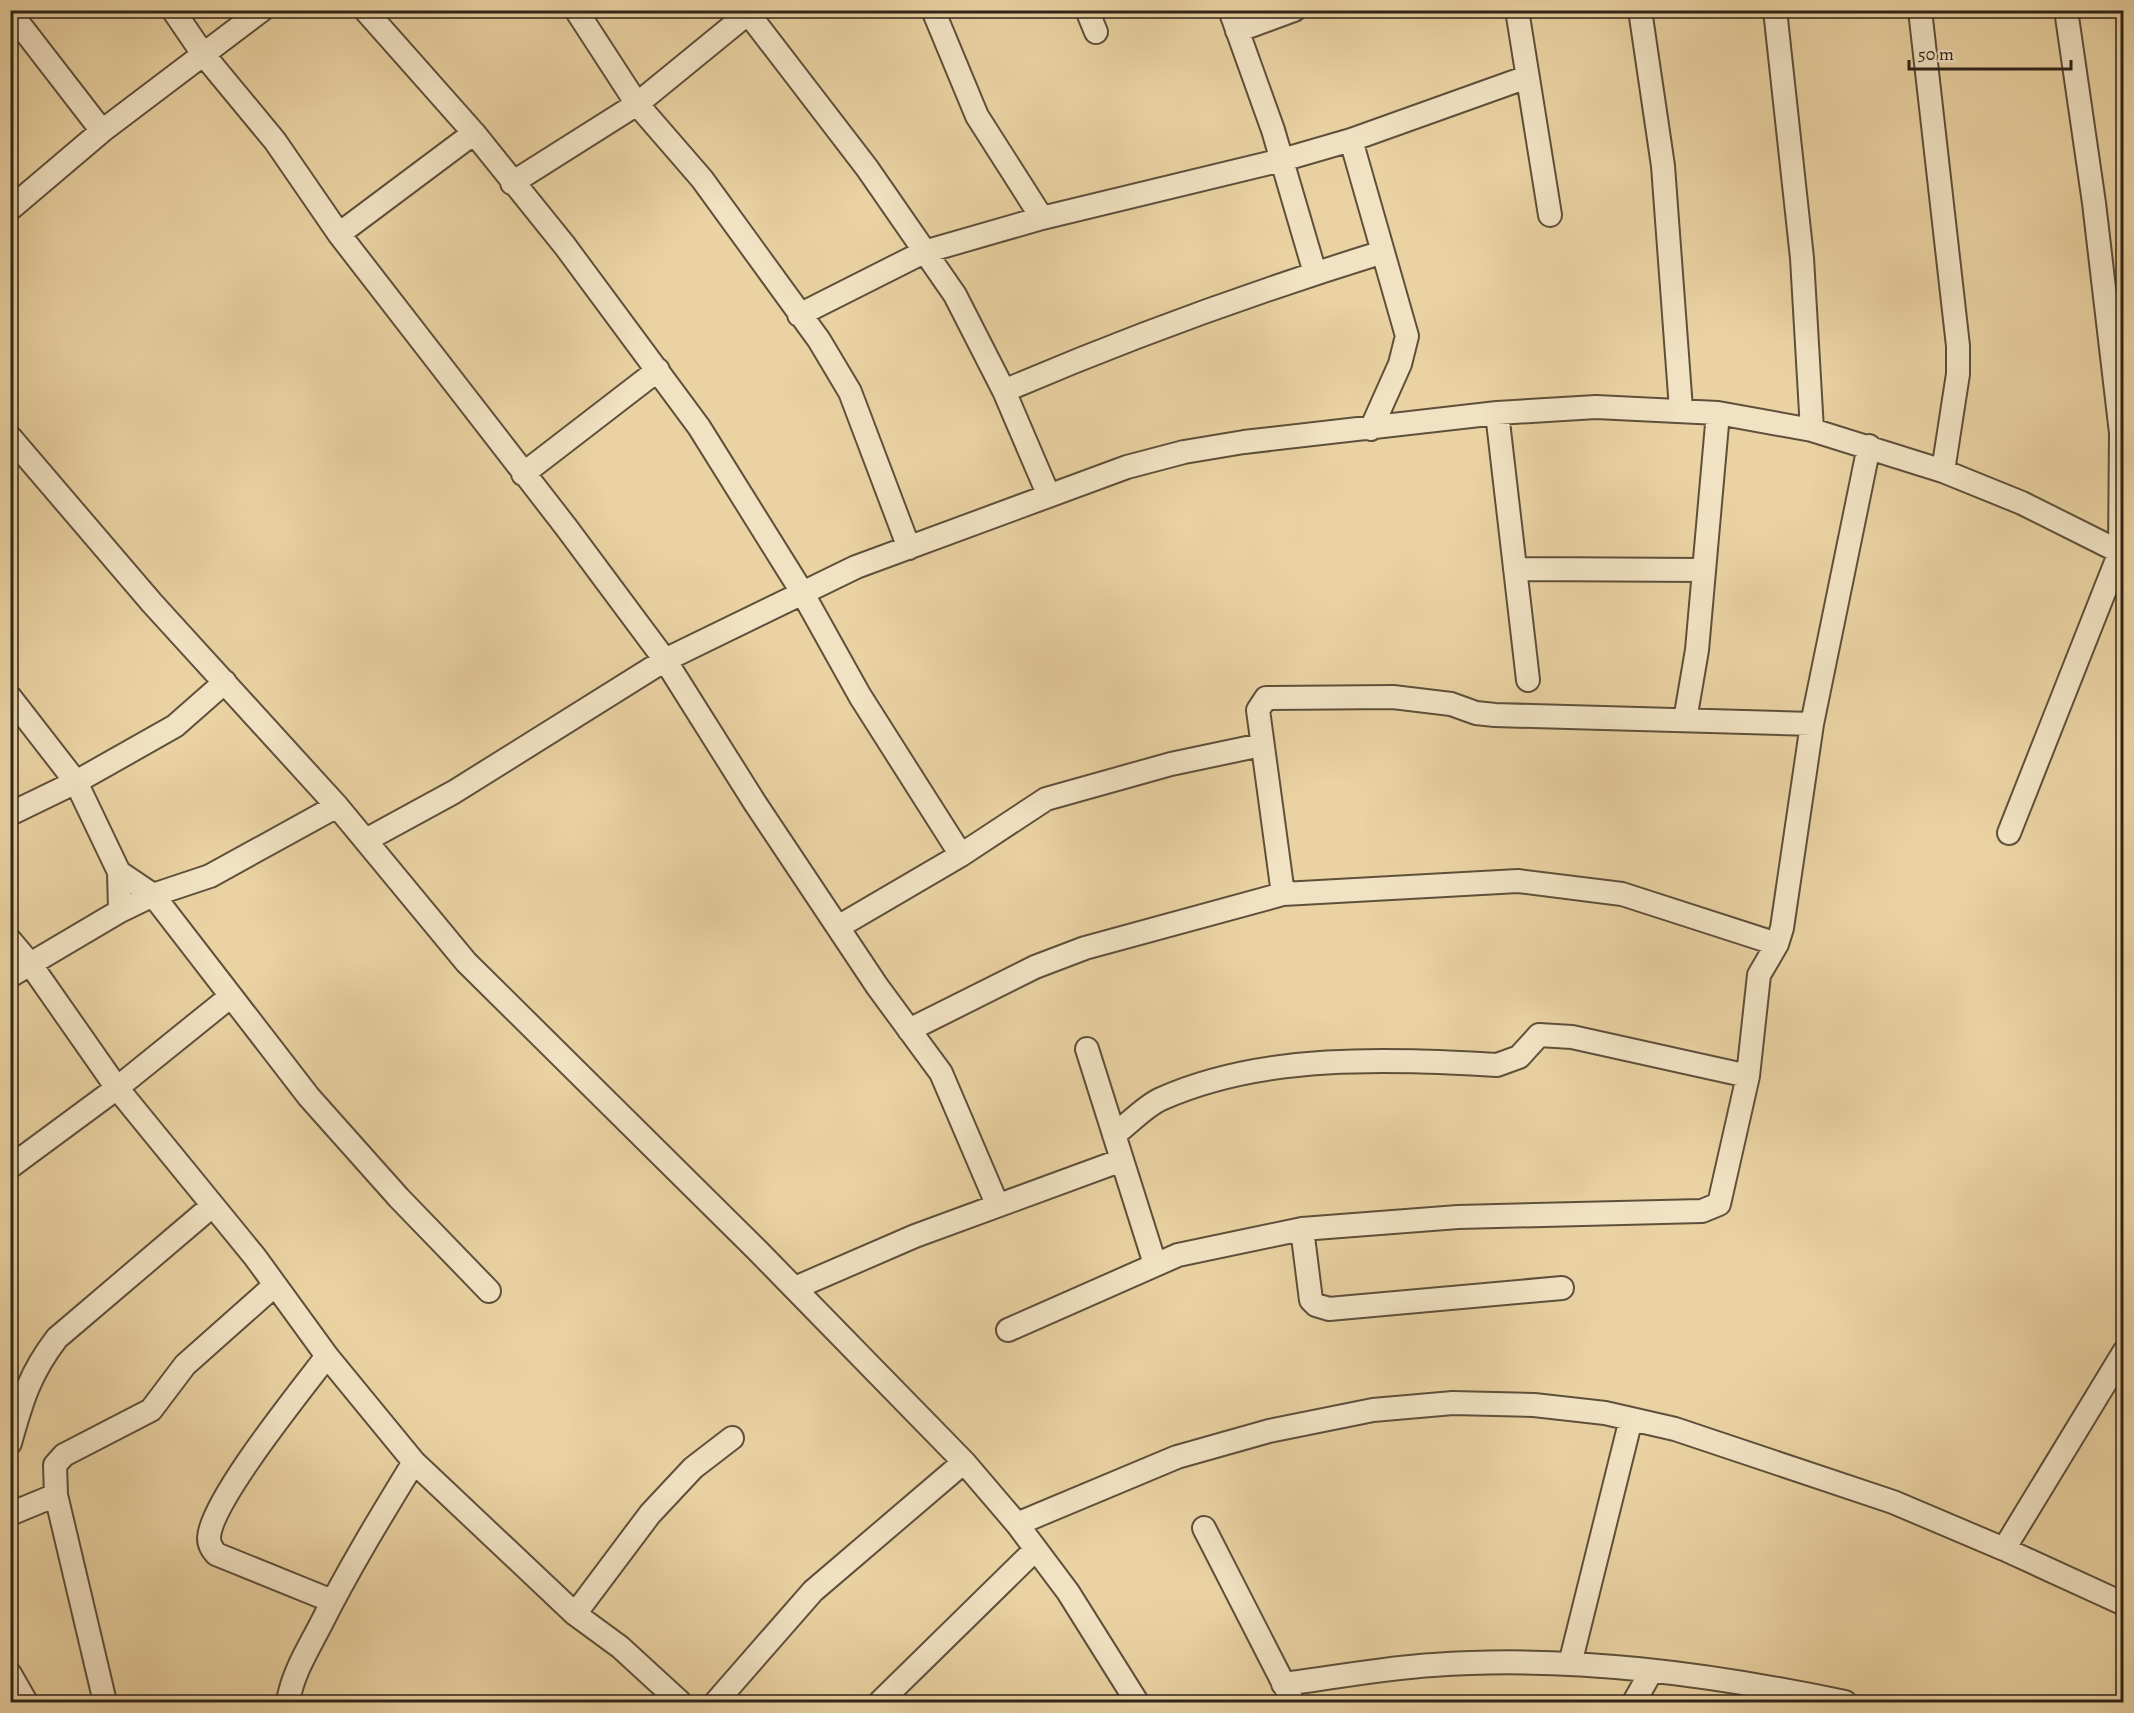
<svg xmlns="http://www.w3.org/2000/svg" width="2134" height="1713" viewBox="0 0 2134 1713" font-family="Alegreya,serif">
<rect width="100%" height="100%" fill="#ead2a2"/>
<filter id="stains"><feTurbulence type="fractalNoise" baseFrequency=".00333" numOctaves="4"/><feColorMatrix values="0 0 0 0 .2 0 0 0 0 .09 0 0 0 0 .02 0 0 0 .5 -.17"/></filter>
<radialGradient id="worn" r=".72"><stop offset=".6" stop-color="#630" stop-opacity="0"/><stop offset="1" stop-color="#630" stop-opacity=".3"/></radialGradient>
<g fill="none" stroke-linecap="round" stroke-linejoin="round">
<g stroke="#5e503b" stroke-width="26">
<path id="street" d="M173,10L203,54L275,141L339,234L566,527L665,660L755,803L877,986L941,1073L997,1204
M365,10L474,133L565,246L699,427L802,592L860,696L961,855
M576,10L637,104L702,179L819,340L850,392L909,548
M933,10L977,116L1042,218
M1087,10L1096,32
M1230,10L1273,130L1315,273
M1517,10L1550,215
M1640,10L1663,166L1681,409
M1775,10L1802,258L1812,430
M1920,10L1958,346V374L1943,471
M10,12L102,131
M748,13L867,168L955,295L1004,391L1049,496
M1237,31L1294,10
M1351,140L1407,336L1400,364L1371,429
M512,183L637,104L752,10
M10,209L102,131L262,10
M339,234L474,133
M799,315L924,252L1042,218L1282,160L1351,140L1527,77
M1004,391C1127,338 1254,292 1383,252
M1497,413L1528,680
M10,437L152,603L337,806L466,962L757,1250L964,1462L1017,1524L1068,1592L1137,1702
M523,474L658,370
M1515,569L1704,570
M10,697L76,782L119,872L120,911
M1685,720L1697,650L1718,413
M10,814L76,782L175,726L225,682
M2009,833L2120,552L2121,433L2094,203L2066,10
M366,840L454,792L665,660L856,567L1127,467L1184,452L1244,442L1497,413L1596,407L1718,413L1812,430L1943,471L2022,503L2124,554
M119,872L153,895L309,1097L399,1198L489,1291
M1283,894L1258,710L1266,698L1393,697L1451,704L1476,713L1495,715L1812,724
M838,927L961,855L1046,799L1171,764L1261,745
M10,940L31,965L117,1088L255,1257L327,1356L414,1462L575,1614L620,1647L680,1702
M10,976L120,911L153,895L210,876L337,806
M909,1030L1035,967L1085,948L1283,894L1518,881L1622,894L1777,944
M1087,1049L1155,1264
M1114,1135C1129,1124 1145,1106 1161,1099C1264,1053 1388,1059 1497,1065L1519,1057L1539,1035L1572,1037L1748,1076
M10,1167L117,1088L231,996
M1302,1229L1311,1300L1316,1305L1329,1309L1562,1288
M795,1288L915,1236L1122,1160
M1008,1330L1178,1255L1302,1229L1458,1217L1702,1211L1719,1204L1748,1076L1759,975L1777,944L1782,928L1812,724L1869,446
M327,1356C302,1389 210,1502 209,1538C209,1545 212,1549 216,1554L332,1601
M10,1443C22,1400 30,1373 57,1338L212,1206
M10,1514L56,1495
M1017,1524L1177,1457L1269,1431L1373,1410L1453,1403L1534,1405L1605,1413L1675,1429L1893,1502L2004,1549L2124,1604
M1204,1528L1293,1702
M2004,1549L2124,1352
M575,1614L650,1514L693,1468L732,1438
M1570,1664L1631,1419
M10,1674L26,1702
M1283,1684C1333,1678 1383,1668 1433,1665C1570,1655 1710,1674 1845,1702
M105,1702L56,1495L55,1465L64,1455L151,1410L185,1365L275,1285
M288,1702C292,1675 307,1651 320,1626C348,1570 381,1516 414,1462
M716,1702L813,1591L964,1462
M880,1702L1035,1550
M1634,1702L1651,1672"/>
</g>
<use href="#street" stroke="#f1e2c3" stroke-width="22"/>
</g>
<rect width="2134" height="1713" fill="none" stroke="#ead2a2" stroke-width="36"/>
<rect x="12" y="12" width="2110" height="1689" fill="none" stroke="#302419" stroke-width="3"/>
<rect x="18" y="18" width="2098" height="1677" fill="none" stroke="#302419" stroke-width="1.5"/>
<path d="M1909 60v9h162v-9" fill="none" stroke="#302419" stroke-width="3"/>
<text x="1918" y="60" font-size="18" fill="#302419" stroke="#f1e2c3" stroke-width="4.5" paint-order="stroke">50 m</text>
<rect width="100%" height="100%" filter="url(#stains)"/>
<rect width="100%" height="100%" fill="url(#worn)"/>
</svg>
